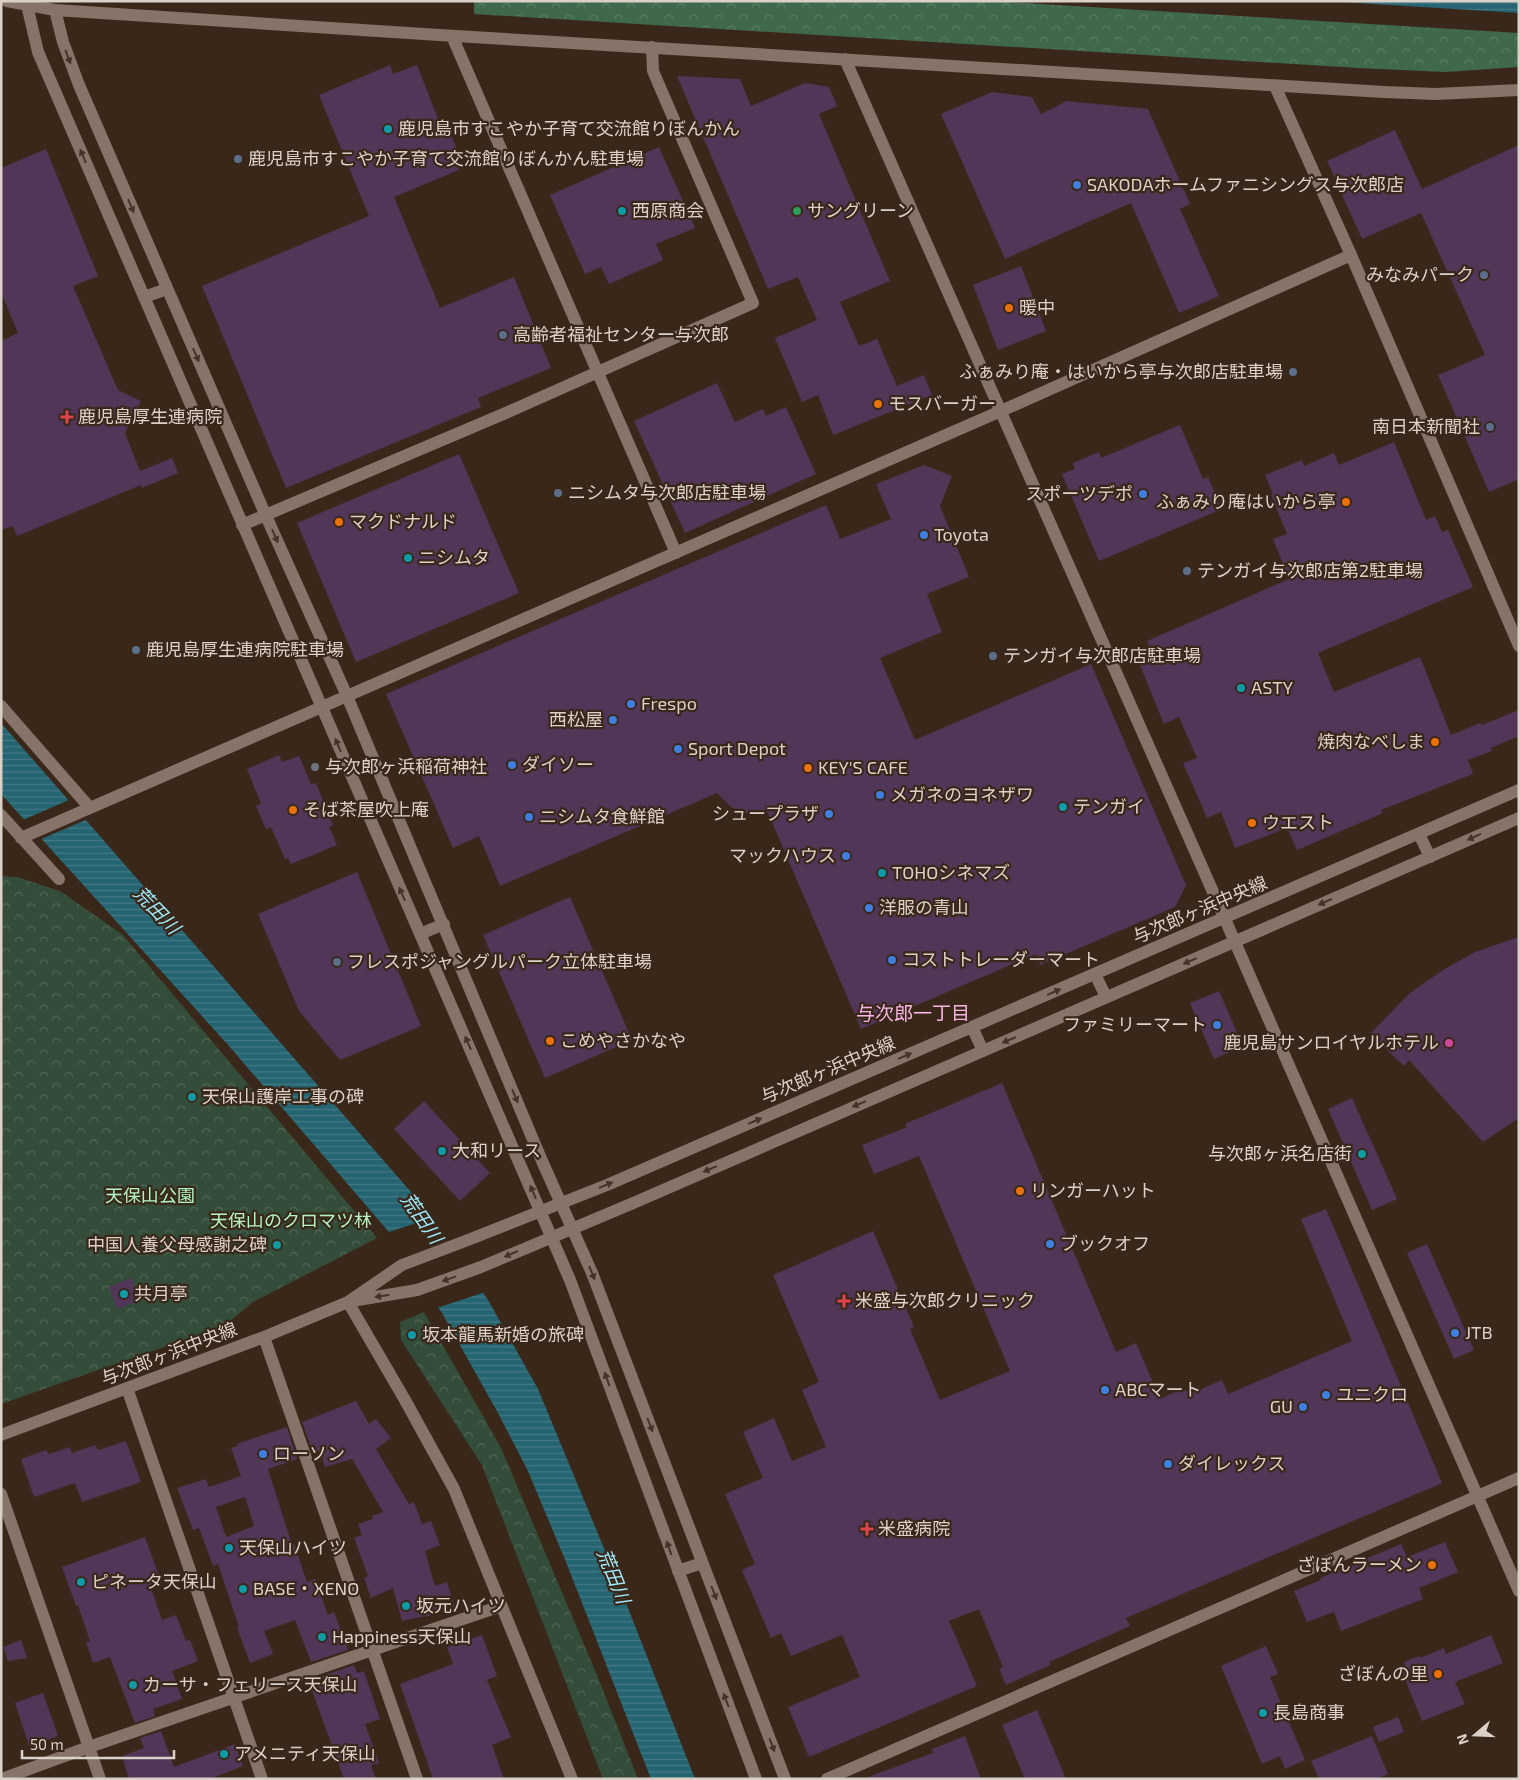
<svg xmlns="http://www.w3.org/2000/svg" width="1520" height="1780" viewBox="0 0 1520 1780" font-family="'Exo 2','Noto Sans JP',sans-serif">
<defs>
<pattern id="forest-crowns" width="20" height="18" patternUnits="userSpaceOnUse" patternTransform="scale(1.25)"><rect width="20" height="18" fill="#40694b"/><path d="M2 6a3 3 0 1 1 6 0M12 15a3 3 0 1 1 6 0" fill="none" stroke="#5b7d63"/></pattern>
<pattern id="park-crowns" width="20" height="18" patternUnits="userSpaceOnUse" patternTransform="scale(1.25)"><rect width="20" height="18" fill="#344d3a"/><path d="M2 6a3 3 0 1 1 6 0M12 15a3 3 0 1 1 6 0" fill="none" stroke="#516655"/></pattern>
<pattern id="water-rules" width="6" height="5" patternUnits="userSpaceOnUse" patternTransform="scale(1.25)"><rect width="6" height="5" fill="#256471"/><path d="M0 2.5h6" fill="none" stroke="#447984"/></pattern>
</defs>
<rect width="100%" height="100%" fill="#39281a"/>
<path fill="url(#forest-crowns)" d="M474,1H992L1519,33V67L1445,72L1359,68L474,14Z"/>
<path fill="url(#park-crowns)" d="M1,876L17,877L60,891L123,935L377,1238L253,1302L224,1326L1,1404Z
M424,1312L501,1448L599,1680L638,1779H603L482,1465L401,1340L400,1322Z"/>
<path fill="url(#water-rules)" d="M1326,1H1519V13Z
M1,723L432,1216L488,1300L538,1389L615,1575L695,1779H651L566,1562L528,1471L498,1413L442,1313L388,1231L229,1046L1,794Z"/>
<path fill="#39281a" d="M71,799L88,819L39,840L23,820Z
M435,1217L485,1292L437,1308L386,1233Z"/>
<path fill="#513658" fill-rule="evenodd" d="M390,65L393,74L417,65L445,137L451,135L461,159L455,161L459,170L394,197L440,308L514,277L551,368L478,398L481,407L286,488L202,286L369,216L319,95Z
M677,76L740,79L751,106L805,83L829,87L837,106L819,114L890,281L840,302L859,346L877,339L897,386L924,375L932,395L833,435L818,395L802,402L775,338L817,320L798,277L768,289Z
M992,92L1032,97L1041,114L1067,101L1148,109L1190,204L1180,209L1219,296L1179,313L1131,203L1005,259L941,114Z
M1395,130L1422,189L1519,145V479L1489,492L1438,375L1485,355L1421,213L1362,239L1327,161Z
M659,147L695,228L656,244L663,260L609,284L601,267L585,274L550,195Z
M46,149L98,276L73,286L118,390L141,401L125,433L140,471L172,458L178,473L142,488L141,485L17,536L13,526L1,530V341L18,333L1,292V168Z
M1021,266L1046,331L998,350L973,285Z
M717,383L735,422L763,409L766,416L786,407L816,474L685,533L634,421Z
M1180,425L1203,479L1208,477L1222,509L1099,561L1062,474L1075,469L1073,463L1099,452L1101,458Z
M1394,442L1426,520L1435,516L1442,532L1448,530L1473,587L1318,653L1334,692L1420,657L1451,735L1480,723L1482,725L1519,710V736L1491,748L1492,751L1468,760L1473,774L1381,810L1383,813L1297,850L1287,828L1235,848L1221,812L1207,818L1183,763L1197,758L1179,717L1164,724L1139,663L1153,657L1147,641L1289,579L1273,539L1287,534L1271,495L1273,494L1265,475L1302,460L1304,466L1334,453L1339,465Z
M459,454L519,593L356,662L297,523Z
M924,465L952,476L940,506L969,577L927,594L942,632L880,658L915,740L1091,664L1186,885L1175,907L1040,965L1036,954L861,1029L768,813H746L737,811L730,806L717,793L500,886L479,836L453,848L386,694L826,505L840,539L891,519L876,484Z
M279,755L282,762L299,756L311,784L316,783L333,825L329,827L337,845L291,864L288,858L285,859L271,827L266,829L256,806L261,804L247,769Z
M357,872L421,1026L340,1060L299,1011L258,914Z
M570,897L632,1040L545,1078L483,935Z
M1519,937V1118L1483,1142L1409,1060L1404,1066L1370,1034L1410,993L1443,970L1475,952Z
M1219,991L1243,1046L1214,1059L1190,1003Z
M1002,1083L1116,1352L1136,1343L1160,1399L1181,1389L1192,1393L1222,1380L1228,1394L1352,1341L1301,1219L1326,1209L1442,1483L1126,1618L1130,1626L1049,1662L1050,1665L1006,1685L999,1668L1003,1667L979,1609L949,1621L977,1686L809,1757L788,1707L860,1677L842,1635L791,1656L781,1633L771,1638L742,1570L755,1564L725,1494L763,1478L743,1432L774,1418L792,1461L826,1447L802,1390L819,1382L773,1275L873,1231L914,1327L910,1329L940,1400L1010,1371L919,1156L874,1174L862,1145L907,1127L905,1124Z
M1352,1098L1397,1199L1372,1210L1328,1109Z
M424,1101L490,1173L460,1201L394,1129Z
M1427,1244L1474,1350L1454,1359L1407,1253Z
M131,1278L139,1301L117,1309L109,1287Z
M356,1401L369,1424L376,1419L391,1438L376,1449L409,1504L414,1502L422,1524L431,1521L440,1545L425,1551L435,1586L447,1582L455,1608L425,1617V1616L402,1621L393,1588L371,1598L364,1578L368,1576L354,1538L362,1535L358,1524L373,1519L372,1516L383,1512L352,1459L325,1467L320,1451L313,1453L302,1422Z
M287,1427L297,1459L268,1469L292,1545L294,1544L307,1582L315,1579L328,1615L334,1612L348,1650L311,1662L295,1620L264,1631L273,1654L250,1663L237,1627H239L218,1564L213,1566L199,1528L193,1530L177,1488L206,1479L209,1487L241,1476L231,1448L238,1446L237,1444ZM245,1497L254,1526L226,1537L216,1507Z
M126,1441L141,1482L82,1502L75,1483L34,1497L21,1459L46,1450L49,1454L70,1447L72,1453L95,1445L99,1450Z
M145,1537L162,1584L151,1588L162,1620L176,1615L186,1641L190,1640L198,1661L172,1671L182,1699L153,1709L155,1716L135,1723L110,1657L93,1663L86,1642L90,1641L78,1605L76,1606L62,1567Z
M1445,1542L1458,1572L1419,1588L1423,1599L1341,1631L1334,1612L1307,1622L1294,1591L1321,1580L1320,1578L1401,1544L1407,1557Z
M482,1635L497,1676L487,1680L511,1737L492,1745L504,1779H433L400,1684L453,1664L447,1647Z
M1491,1635L1503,1663L1455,1682L1465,1704L1422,1721L1400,1667L1405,1665L1404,1662L1419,1656L1420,1658L1444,1648L1446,1654Z
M21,1640L27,1658L8,1661L3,1647Z
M1266,1646L1278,1674L1270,1677L1305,1760L1285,1769L1280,1756L1262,1764L1221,1666Z
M354,1665L357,1673L364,1671L380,1719L365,1724L379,1763L371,1765L376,1779H344L310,1685L318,1681L317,1678Z
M43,1693L58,1736L29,1746L15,1703Z
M1037,1710L1066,1779H1025L1002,1725Z
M1398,1717L1404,1732L1379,1742L1373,1727Z
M161,1731L174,1767L235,1744L243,1766L210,1779H129L122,1756L144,1748L140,1738Z
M965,1736L981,1779H868V1777L933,1753L932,1749Z
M1372,1736L1388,1774L1377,1779H1319L1311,1761Z"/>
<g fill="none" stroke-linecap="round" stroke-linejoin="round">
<path stroke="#877468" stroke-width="12" d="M7,1L55,10L439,35L1384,92L1436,94L1519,90
M27,5L38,52L570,1280L756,1779
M55,10L63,42L79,85L266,516L347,696L542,1161L592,1273L785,1779
M452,36L676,553
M845,59L1210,885L1519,1591
M1275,86L1351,255L1519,646
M144,297L167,289
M242,525L508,412L753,303L653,71L652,47
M1,706L90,808
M1,815L59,879
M1419,834L1430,857
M21,838L1001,411L1351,255
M420,934L444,924
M1095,974L1106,997
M972,1027L983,1051
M352,1301L417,1290L481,1267L631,1204L1519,818
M348,1302L405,1400L454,1489L572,1779
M264,1337L417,1779
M127,1388L262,1779
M1,1435L264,1337L348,1302L402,1265L468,1240L607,1185L1519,790
M1,1494L100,1779
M678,1571L702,1563
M2,1779L89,1747L501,1606
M827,1779L1519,1478"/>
</g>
<defs><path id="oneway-solid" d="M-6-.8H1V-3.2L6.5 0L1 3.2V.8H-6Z" transform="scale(1.25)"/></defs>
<g fill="#453326">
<use href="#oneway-solid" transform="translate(68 57) rotate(69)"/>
<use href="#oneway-solid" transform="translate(83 156) rotate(-113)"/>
<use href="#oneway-solid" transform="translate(131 206) rotate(67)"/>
<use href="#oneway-solid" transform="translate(196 355) rotate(66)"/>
<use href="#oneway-solid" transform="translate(275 536) rotate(66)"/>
<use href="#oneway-solid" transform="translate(338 745) rotate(-113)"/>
<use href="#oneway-solid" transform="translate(1474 837) rotate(156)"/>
<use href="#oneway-solid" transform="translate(402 894) rotate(-114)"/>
<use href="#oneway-solid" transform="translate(1325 902) rotate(156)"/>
<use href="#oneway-solid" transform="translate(1190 961) rotate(157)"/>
<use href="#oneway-solid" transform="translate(1054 992) rotate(-23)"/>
<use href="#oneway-solid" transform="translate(1009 1040) rotate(157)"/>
<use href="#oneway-solid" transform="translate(468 1043) rotate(-114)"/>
<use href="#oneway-solid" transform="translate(905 1056) rotate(-23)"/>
<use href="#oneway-solid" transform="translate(515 1096) rotate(67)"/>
<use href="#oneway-solid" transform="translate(859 1104) rotate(157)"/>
<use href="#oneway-solid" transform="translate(755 1121) rotate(-23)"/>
<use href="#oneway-solid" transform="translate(710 1169) rotate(157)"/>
<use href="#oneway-solid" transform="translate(606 1185) rotate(-22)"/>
<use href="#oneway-solid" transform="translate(533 1192) rotate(-113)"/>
<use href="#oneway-solid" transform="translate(511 1254) rotate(157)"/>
<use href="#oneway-solid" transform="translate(592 1273) rotate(68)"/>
<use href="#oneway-solid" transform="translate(449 1279) rotate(160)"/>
<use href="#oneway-solid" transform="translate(382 1296) rotate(171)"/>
<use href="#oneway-solid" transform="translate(607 1379) rotate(-110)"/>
<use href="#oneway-solid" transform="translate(650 1425) rotate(69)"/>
<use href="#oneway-solid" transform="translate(669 1548) rotate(-110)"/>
<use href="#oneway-solid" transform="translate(714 1593) rotate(69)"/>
<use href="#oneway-solid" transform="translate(726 1700) rotate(-111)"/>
<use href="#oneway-solid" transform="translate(772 1745) rotate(69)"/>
</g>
<g fill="#0f9aa8" stroke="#39281a" stroke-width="2">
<circle cx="388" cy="129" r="5"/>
<circle cx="622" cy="211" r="5"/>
<circle cx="408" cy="558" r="5"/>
<circle cx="1241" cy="688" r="5"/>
<circle cx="1063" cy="807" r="5"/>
<circle cx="882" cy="873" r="5"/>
<circle cx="192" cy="1097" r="5"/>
<circle cx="442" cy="1151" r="5"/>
<circle cx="1362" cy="1154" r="5"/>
<circle cx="277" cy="1245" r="5"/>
<circle cx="124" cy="1294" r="5"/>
<circle cx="412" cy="1335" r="5"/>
<circle cx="229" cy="1548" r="5"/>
<circle cx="81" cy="1582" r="5"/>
<circle cx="243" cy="1589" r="5"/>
<circle cx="406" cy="1606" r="5"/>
<circle cx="322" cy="1637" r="5"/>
<circle cx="133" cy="1685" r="5"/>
<circle cx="1263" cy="1713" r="5"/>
<circle cx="224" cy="1754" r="5"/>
</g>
<g fill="#5c6f8a" stroke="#39281a" stroke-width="2">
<circle cx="238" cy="159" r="5"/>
<circle cx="1484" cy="275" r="5"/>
<circle cx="503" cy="335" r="5"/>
<circle cx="1293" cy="372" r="5"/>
<circle cx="1490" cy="427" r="5"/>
<circle cx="558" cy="493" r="5"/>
<circle cx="1187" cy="571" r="5"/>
<circle cx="136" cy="650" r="5"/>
<circle cx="993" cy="656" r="5"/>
<circle cx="337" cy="962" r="5"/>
</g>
<g fill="#3f7fe0" stroke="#39281a" stroke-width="2">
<circle cx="1077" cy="185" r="5"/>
<circle cx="1143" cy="494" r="5"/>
<circle cx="924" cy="535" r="5"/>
<circle cx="631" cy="704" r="5"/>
<circle cx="613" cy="720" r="5"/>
<circle cx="678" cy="749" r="5"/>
<circle cx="512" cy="765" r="5"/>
<circle cx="880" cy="795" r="5"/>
<circle cx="829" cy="814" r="5"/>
<circle cx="529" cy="817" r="5"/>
<circle cx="846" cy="856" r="5"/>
<circle cx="869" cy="908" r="5"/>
<circle cx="892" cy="960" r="5"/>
<circle cx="1217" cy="1025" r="5"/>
<circle cx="1050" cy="1244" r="5"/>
<circle cx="1455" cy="1333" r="5"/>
<circle cx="1105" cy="1390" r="5"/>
<circle cx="1326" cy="1395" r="5"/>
<circle cx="1303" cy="1407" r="5"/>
<circle cx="263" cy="1454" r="5"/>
<circle cx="1168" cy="1464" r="5"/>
</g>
<circle fill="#2e9e5b" stroke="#39281a" stroke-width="2" cx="797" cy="211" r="5"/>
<g fill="#e8710a" stroke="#39281a" stroke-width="2">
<circle cx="1009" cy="308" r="5"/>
<circle cx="878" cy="404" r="5"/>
<circle cx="1346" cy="502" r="5"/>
<circle cx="339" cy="522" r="5"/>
<circle cx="1435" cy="742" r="5"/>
<circle cx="808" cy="768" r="5"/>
<circle cx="293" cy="810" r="5"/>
<circle cx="1252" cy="823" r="5"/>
<circle cx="550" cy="1041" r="5"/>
<circle cx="1020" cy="1191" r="5"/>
<circle cx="1432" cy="1565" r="5"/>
<circle cx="1438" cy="1674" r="5"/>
</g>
<g fill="#e0444e" stroke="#39281a" stroke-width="2">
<path d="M64.5 409.5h5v5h5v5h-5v5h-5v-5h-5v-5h5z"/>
<path d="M841.5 1293.5h5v5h5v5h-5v5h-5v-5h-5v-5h5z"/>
<path d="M864.5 1521.5h5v5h5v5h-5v5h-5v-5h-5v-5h5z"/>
</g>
<circle fill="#6b7280" stroke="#39281a" stroke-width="2" cx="315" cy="767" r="5"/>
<circle fill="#d1479c" stroke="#39281a" stroke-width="2" cx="1449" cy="1043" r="5"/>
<g text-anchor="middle" stroke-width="4.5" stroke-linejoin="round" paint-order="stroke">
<g font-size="18" fill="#dcd1c8" stroke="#39281a" text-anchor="start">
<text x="398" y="135">鹿児島市すこやか子育て交流館りぼんかん</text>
<text x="248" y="165">鹿児島市すこやか子育て交流館りぼんかん駐車場</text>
<text x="1087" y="191">SAKODAホームファニシングス与次郎店</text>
<text x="632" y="217">西原商会</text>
<text x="807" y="217">サングリーン</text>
<text x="1474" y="281" text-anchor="end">みなみパーク</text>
<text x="1019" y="314">暖中</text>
<text x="513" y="341">高齢者福祉センター与次郎</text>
<text x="1283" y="378" text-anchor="end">ふぁみり庵・はいから亭与次郎店駐車場</text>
<text x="888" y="410">モスバーガー</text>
<text x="78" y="423">鹿児島厚生連病院</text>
<text x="1480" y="433" text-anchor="end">南日本新聞社</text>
<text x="568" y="499">ニシムタ与次郎店駐車場</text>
<text x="1133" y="500" text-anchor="end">スポーツデポ</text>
<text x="1336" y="508" text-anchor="end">ふぁみり庵はいから亭</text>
<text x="349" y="528">マクドナルド</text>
<text x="934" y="541">Toyota</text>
<text x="418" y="564">ニシムタ</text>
<text x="1197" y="577">テンガイ与次郎店第2駐車場</text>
<text x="146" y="656">鹿児島厚生連病院駐車場</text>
<text x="1003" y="662">テンガイ与次郎店駐車場</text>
<text x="1251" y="694">ASTY</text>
<text x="641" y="710">Frespo</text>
<text x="603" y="726" text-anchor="end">西松屋</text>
<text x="1425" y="748" text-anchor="end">焼肉なべしま</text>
<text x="688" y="755">Sport Depot</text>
<text x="522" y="771">ダイソー</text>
<text x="325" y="773">与次郎ヶ浜稲荷神社</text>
<text x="818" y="774">KEY'S CAFE</text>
<text x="890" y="801">メガネのヨネザワ</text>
<text x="1073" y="813">テンガイ</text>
<text x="303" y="816">そば茶屋吹上庵</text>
<text x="819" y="820" text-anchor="end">シュープラザ</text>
<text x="539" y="823">ニシムタ食鮮館</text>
<text x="1262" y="829">ウエスト</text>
<text x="836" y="862" text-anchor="end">マックハウス</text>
<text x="892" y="879">TOHOシネマズ</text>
<text x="879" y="914">洋服の青山</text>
<text x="902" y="966">コストトレーダーマート</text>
<text x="347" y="968">フレスポジャングルパーク立体駐車場</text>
<text x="1207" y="1031" text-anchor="end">ファミリーマート</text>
<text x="560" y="1047">こめやさかなや</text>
<text x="1439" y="1049" text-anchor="end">鹿児島サンロイヤルホテル</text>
<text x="202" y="1103">天保山護岸工事の碑</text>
<text x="452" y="1157">大和リース</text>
<text x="1352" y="1160" text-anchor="end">与次郎ヶ浜名店街</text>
<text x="1030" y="1197">リンガーハット</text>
<text x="1060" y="1250">ブックオフ</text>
<text x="267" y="1251" text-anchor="end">中国人養父母感謝之碑</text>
<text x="134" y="1300">共月亭</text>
<text x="855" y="1307">米盛与次郎クリニック</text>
<text x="1465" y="1339">JTB</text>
<text x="422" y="1341">坂本龍馬新婚の旅碑</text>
<text x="1115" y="1396">ABCマート</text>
<text x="1336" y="1401">ユニクロ</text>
<text x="1293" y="1413" text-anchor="end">GU</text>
<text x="273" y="1460">ローソン</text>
<text x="1178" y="1470">ダイレックス</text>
<text x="878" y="1535">米盛病院</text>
<text x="239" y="1554">天保山ハイツ</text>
<text x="1422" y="1571" text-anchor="end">ざぼんラーメン</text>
<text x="91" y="1588">ピネータ天保山</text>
<text x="253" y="1595">BASE・XENO</text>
<text x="416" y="1612">坂元ハイツ</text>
<text x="332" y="1643">Happiness天保山</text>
<text x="1428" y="1680" text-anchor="end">ざぼんの里</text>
<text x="143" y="1691">カーサ・フェリース天保山</text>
<text x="1273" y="1719">長島商事</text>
<text x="234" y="1760">アメニティ天保山</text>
</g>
<g font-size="18" fill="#dcd1c8" stroke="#39281a">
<text transform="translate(1200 910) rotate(-23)" y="6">与次郎ヶ浜中央線</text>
<text transform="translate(828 1070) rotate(-23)" y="6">与次郎ヶ浜中央線</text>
<text transform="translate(169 1354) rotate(-21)" y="6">与次郎ヶ浜中央線</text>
</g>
<g font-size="18" fill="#b0f4c1" stroke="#39281a">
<text x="150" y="1202">天保山公園</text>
<text x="291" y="1227">天保山のクロマツ林</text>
</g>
<g font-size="19" font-style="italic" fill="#9fe9fb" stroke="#39281a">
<text transform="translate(157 910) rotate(46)" y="7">荒田川</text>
<text transform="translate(422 1218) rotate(55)" y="7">荒田川</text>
<text transform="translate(614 1576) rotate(68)" y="7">荒田川</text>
</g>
<g font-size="19" fill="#fab4e3" stroke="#39281a">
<text x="913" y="1020">与次郎一丁目</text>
</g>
</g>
<rect width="1520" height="1780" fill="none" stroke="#dcd1c8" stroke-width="5"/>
<g transform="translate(1475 1735) rotate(251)" stroke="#39281a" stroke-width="4" paint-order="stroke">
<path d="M0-4L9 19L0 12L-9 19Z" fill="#dcd1c8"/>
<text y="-8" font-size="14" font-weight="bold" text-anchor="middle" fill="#dcd1c8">N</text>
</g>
<path d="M22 1750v8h152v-8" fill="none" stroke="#dcd1c8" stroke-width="2.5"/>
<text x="30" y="1750" font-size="15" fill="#dcd1c8" stroke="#39281a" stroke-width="4" paint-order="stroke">50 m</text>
</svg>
